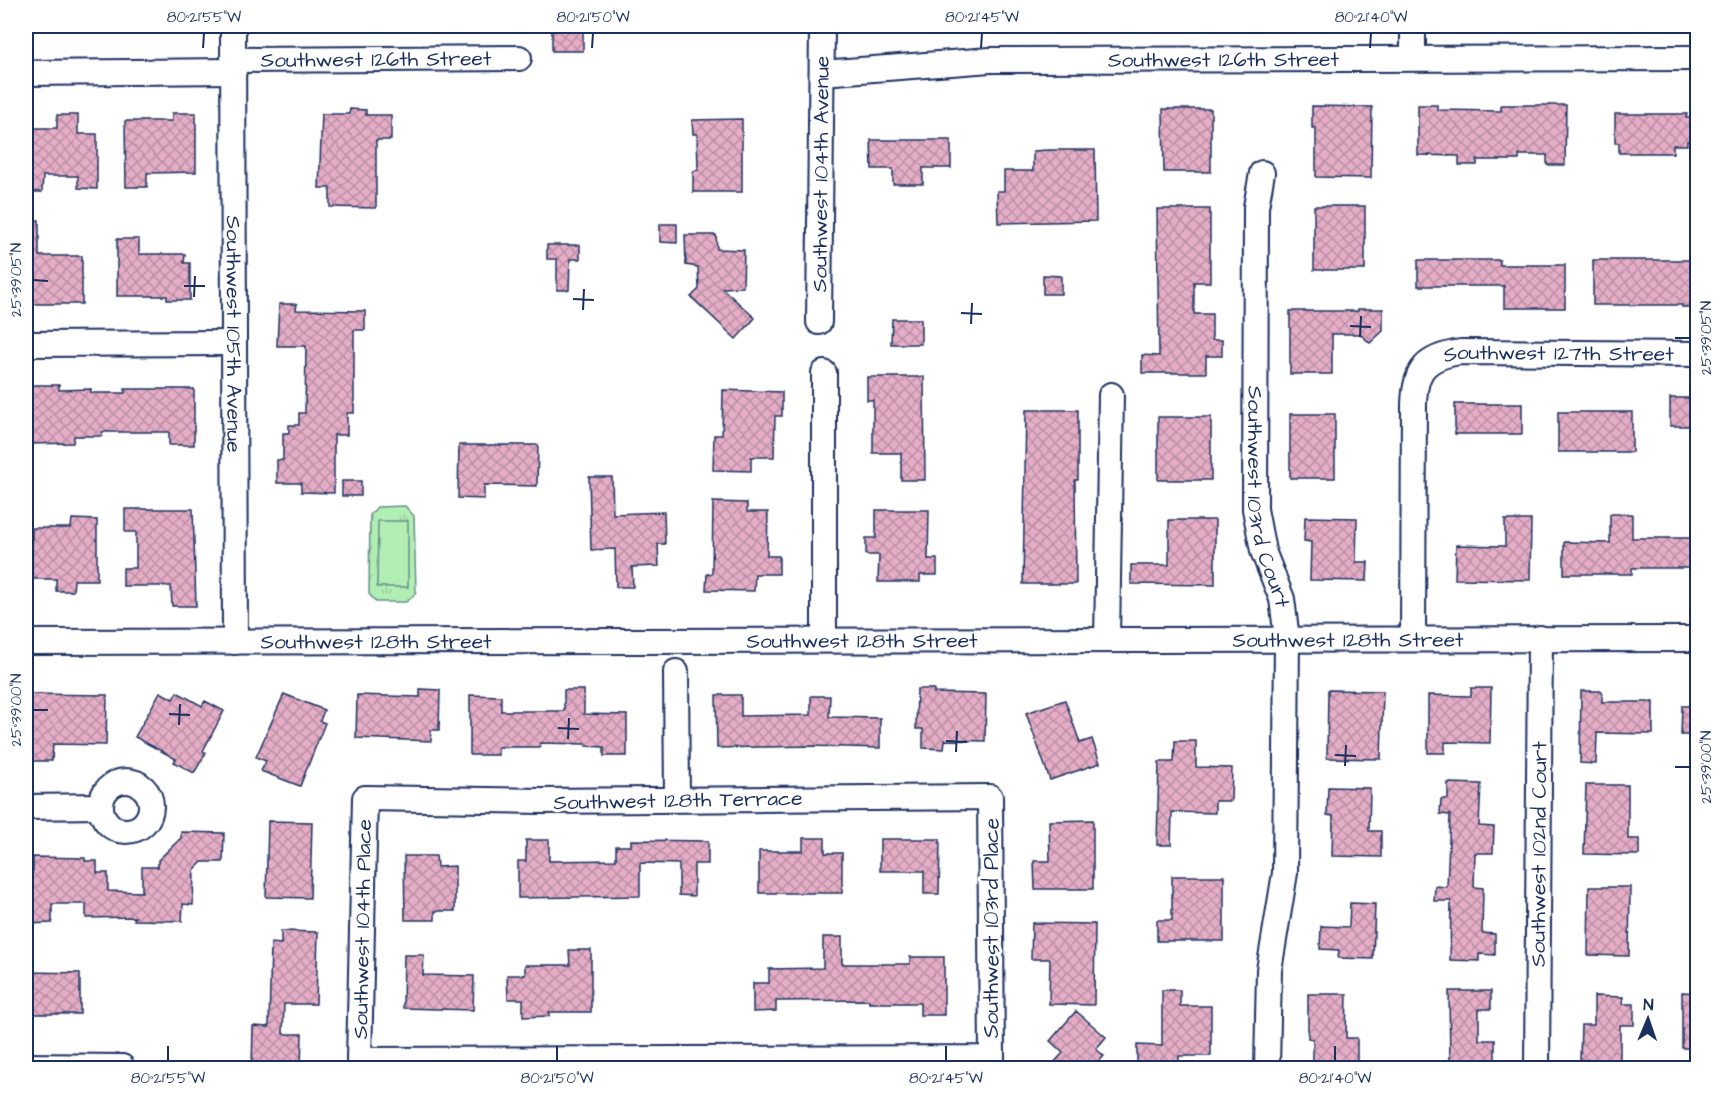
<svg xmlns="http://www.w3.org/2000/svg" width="1723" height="1094" viewBox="0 0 1723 1094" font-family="'Architects Daughter',sans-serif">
<defs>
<pattern id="park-tufts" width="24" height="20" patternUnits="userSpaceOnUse" patternTransform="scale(1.5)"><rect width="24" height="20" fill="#b1eeb4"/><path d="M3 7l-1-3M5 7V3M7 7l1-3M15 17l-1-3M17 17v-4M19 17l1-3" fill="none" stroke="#98cc9d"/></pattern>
<pattern id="building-cross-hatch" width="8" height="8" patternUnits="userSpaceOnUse" patternTransform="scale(1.5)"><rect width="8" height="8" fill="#e5aec6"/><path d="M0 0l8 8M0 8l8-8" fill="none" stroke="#b98ea4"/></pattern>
</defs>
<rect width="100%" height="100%" fill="#fff"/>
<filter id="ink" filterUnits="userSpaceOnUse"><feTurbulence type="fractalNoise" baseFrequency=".0167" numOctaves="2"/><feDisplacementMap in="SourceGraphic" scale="12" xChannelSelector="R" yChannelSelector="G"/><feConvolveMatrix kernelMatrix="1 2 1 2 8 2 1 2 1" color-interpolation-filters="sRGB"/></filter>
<g filter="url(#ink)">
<path fill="url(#park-tufts)" stroke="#668e89" stroke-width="1.5" d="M405,506L414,516L416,593L406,602H376L369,594L370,515L377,507Z"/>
<path fill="#b1eeb4" stroke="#668e89" stroke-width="1.5" d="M378,521H408V587H377Z"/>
<path fill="url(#building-cross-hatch)" stroke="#1b2f5e" stroke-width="1.5" d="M552,26H583V51H552Z
M1418,105H1437V110L1501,111V105H1566L1565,165H1547V155H1519V160H1477V165H1459V156L1418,155Z
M1312,106L1372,107L1371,178L1316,177V128H1312Z
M350,109L366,110V115H391V140H376V208L330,207V188H319L322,114H349Z
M1163,109H1211V172H1164Z
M172,113H196V172L147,173V187H126L125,121H172Z
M1615,114H1687L1686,118H1698V141H1687V145H1673V153H1619V143H1615Z
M57,115H78V134H97V189L78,188V176H43L42,192H26V128H57Z
M742,119V192H693V171L698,170L697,134H693L692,120Z
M871,140H951V168H923V184H893V169H872Z
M1048,150H1095L1096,221L998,223L997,191H1004V171H1033V151Z
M1314,206H1365V270H1314Z
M1157,209H1210V282H1194V314H1212V340H1222V356H1206V373H1142V355L1159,356Z
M26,220H39V256H82V304H29L30,300H26Z
M660,224H677V243L660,242Z
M685,235H716L717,249L744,250L743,287L722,288L755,318L736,339L691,297L699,289L698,267L686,265Z
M117,239H139V254H185L184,263H190V300H167V296H117Z
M547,245H580V259H570L569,290H557V259H547Z
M1418,260H1500V265H1565V308H1504V286H1418Z
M1593,260H1698V307H1682V305H1593Z
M1043,275L1061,276V294H1043Z
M279,304H297L296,310L365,311V330H354V413H347V435H334V493L301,492V483H277V460H283V433H289V425H299V413H305L306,346H277Z
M1358,309H1383V331L1370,343L1360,334H1332V374H1290V311H1358Z
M892,319H921V344H891Z
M867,377H924L925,480H901V453H873V400H867Z
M28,385H59V390L91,389V393H125V389H194V445H169V432H102V436H74L73,443L28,444Z
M723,390L782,392V416H775L774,457H751V471L713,470L714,435H722Z
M1670,398H1698V426H1670Z
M1455,404H1522V434H1455Z
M1026,410H1078V480H1075L1076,584H1023Z
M1558,412H1632V452H1558Z
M1290,414H1335V478H1290Z
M1158,417H1211V480H1158Z
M459,445H538L537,486L484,485V499L458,498Z
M589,477H612L613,514L664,512L665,544H658L659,566L632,567L633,587H616L615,549L591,550Z
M342,481H361V496H342Z
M713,502L747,503V512H768L767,556H779V574H755L754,591L706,590L707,574H712Z
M125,509H193L196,606H172L171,586H123V568H136V532H125Z
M876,510H929L928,559H937V575H920V582H878L879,555H866V538H876Z
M1610,514H1632V538H1698V568H1632V574H1564V542L1610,543Z
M1305,517L1357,518L1356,562H1368L1367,581L1310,580L1311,542L1304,541Z
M72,519L97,520V580H74L73,591H56V579H32V528H71Z
M1169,520H1215V585L1131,584V565H1169Z
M1505,520H1531L1530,580L1455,579L1456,545L1505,546Z
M1471,688H1491L1490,743L1445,742V753H1428V695L1471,696Z
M420,689L440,690L439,730H431V741L356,738L357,695L420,697Z
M917,689H934V693L986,694L985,741L945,740L944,749L923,748V729H916Z
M564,690H584V714L627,715V756H604V747L586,746V744L540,743V747H498V755H470V695L501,696V711H564Z
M1328,690L1383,691L1381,759L1327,758Z
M1581,691H1602V702H1653V734L1597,733L1596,764L1580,763Z
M160,692L173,699L177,692L202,706L205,701L224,711L203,751L206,753L194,773L174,762L176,759L135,737Z
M26,694L107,695L106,745L53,744L52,761H26Z
M284,694L324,710L320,721L325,723L300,786L261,771L266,761L256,757Z
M716,695H741V716L811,715V696H830L829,717L880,718V748L810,746L717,748Z
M1065,700L1080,743L1092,739L1100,763L1050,780L1026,713Z
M1682,706H1698V735H1681Z
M1175,741H1196V767L1232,768L1231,801H1215V813L1172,812L1171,845H1157L1159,762H1174Z
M1448,783L1481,784L1479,826L1494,827L1493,853H1475L1474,887L1483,888L1482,933L1495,934V955L1479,954V961L1450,960L1451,901H1434L1435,886L1447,887L1450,815L1440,814L1441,799H1448Z
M1586,785H1628V839H1639V855L1584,854Z
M1328,787L1370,788L1369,831H1381V857L1332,856L1333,816L1327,815Z
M1093,820V889H1035L1034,861H1050L1049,821Z
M268,821L312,822L310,898L266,897Z
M181,832L224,833L223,862H202L194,870L193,905L183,904L182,921L134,920L135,917L86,918V904H52V923L26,924V871H33V857L85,858V861H97V873H108V891L142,892V867H158V860L181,838Z
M803,838H825V853H842V893H759V851H803Z
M880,839H940L939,894H924V871H880Z
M526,840H549V861L616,860V846H631V840L708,841V864H694V896L679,895V864L640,863V896L518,898V861H526Z
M404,856H436L437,867L455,866V911H435V920H405Z
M1172,876H1224V941H1157V920H1172Z
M1589,887H1630L1629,956L1588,955Z
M1350,903L1375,904L1373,959L1338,958L1339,950L1320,949L1321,926L1349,927Z
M1032,923L1095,924L1094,1005L1049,1004L1050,959H1031Z
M281,931L318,932L316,1004H284L283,1034H302L301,1068H252L253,1026L269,1027L271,943L281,944Z
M823,937H842V964H910V957H944V1015H920V1003H869V1000L776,1001V1011L753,1012V983H769V969L823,968Z
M569,950H591V1012H549V1016L523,1017V999H508L507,975H525V965H570Z
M404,955H424L423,975L474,976L473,1010L403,1008Z
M26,972L80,973V1014H26Z
M1162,990H1180V1006H1211V1056H1179V1068H1137V1045L1162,1046Z
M1449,991H1491V1009H1479V1040H1495V1061H1478V1066H1450Z
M1682,992L1698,993V1048H1682Z
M1308,994H1347L1346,1038H1357V1061H1313V1039L1308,1038Z
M1594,996L1623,997L1622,1004H1634V1025H1620V1061L1580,1060L1581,1025H1594Z
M1076,1011L1106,1037L1096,1049L1104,1056L1093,1068H1049L1063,1053L1050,1041Z"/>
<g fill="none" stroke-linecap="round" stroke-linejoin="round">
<g stroke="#1b2f5e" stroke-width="28">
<g id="minor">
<path id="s1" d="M233,26L235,642"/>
<path d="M1413,58V26"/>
<path id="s2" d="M234,60L519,58"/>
<path d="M26,73L234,71"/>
<path id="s3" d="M822,73L990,60L1698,58"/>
<path id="s4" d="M1262,173L1256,207L1255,509L1263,551L1282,599L1287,639L1285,873L1269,970L1267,1068"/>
<path id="s5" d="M819,322L822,26"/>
<path d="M26,344L233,343"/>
<path id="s6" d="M1413,639L1414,404C1415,370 1425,357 1461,352L1698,354"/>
<path d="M824,640V373"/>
<path d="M1107,640L1111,395"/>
<path id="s7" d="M26,642L1698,639"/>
<path d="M676,672L677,799"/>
<circle cx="126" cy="806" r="25"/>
<path d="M990,797L992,1058L359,1060L365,798L541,801Z"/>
<path d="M26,807L100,806"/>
<path d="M26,1066L122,1067"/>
<path id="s8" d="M1537,1068L1540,638"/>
</g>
</g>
<use href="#minor" stroke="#fff" stroke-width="24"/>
</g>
</g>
<path fill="none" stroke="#1b2f5e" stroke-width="2" d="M203,48L204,33M592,48L593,33M981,48L982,33M1370,48L1371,33M33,280L48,281M184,286H205M194,297L195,276M573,299L594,300M583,310L584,289M961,313L982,314M971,324L972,303M1350,326L1371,327M1360,337L1361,316M1675,338H1690M33,710H48M169,714L190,715M179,725L180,704M558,728L579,729M568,739L569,718M946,741L967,742M956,752L957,731M1335,755L1356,756M1345,766L1346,745M1675,767H1690M168,1061V1046M557,1061V1046M946,1061V1046M1335,1061V1046"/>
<g text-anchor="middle" stroke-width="6" stroke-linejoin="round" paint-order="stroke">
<g font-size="21" fill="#1b2f5e" stroke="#fff">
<text dy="7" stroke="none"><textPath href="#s3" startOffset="402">Southwest 126th Street</textPath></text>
<text dy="7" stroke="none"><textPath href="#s2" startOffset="142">Southwest 126th Street</textPath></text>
<text dy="7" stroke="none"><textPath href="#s5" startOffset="148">Southwest 104th Avenue</textPath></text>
<text dy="7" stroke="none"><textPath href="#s1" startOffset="308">Southwest 105th Avenue</textPath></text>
<text dy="7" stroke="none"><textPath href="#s6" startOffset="412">Southwest 127th Street</textPath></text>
<text dy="7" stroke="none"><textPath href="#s4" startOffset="326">Southwest 103rd Court</textPath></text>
<text dy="7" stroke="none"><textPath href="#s7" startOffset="1322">Southwest 128th Street</textPath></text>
<text dy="7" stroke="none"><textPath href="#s7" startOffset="836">Southwest 128th Street</textPath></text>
<text dy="7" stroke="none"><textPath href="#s7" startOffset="350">Southwest 128th Street</textPath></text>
<text transform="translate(678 800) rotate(-1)" y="7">Southwest 128th Terrace</text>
<text dy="7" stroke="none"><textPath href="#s8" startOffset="214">Southwest 102nd Court</textPath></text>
<text transform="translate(991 928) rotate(-90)" y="7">Southwest 103rd Place</text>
<text transform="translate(362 929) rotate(-89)" y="7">Southwest 104th Place</text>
</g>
</g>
<rect width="1723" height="1094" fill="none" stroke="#fff" stroke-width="66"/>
<g transform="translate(1648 1019) rotate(2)" stroke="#ffffff" stroke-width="4.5" paint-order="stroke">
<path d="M0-4.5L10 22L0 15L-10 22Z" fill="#1b2f5e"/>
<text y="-9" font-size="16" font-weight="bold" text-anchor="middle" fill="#1b2f5e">N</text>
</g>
<rect x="33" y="33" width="1657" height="1028" fill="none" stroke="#1b2f5e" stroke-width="2"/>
<g font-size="15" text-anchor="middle" fill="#1b2f5e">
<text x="204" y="22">80°21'55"W</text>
<text x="593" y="22">80°21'50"W</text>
<text x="982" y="22">80°21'45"W</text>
<text x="1371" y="22">80°21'40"W</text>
<text transform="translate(16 280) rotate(-90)" y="5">25°39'05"N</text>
<text transform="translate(1706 338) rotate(-90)" y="5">25°39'05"N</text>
<text transform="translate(16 710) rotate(-90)" y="5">25°39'00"N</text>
<text transform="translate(1706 767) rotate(-90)" y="5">25°39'00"N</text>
<text x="168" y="1083">80°21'55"W</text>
<text x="557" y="1083">80°21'50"W</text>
<text x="946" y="1083">80°21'45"W</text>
<text x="1335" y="1083">80°21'40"W</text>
</g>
</svg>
